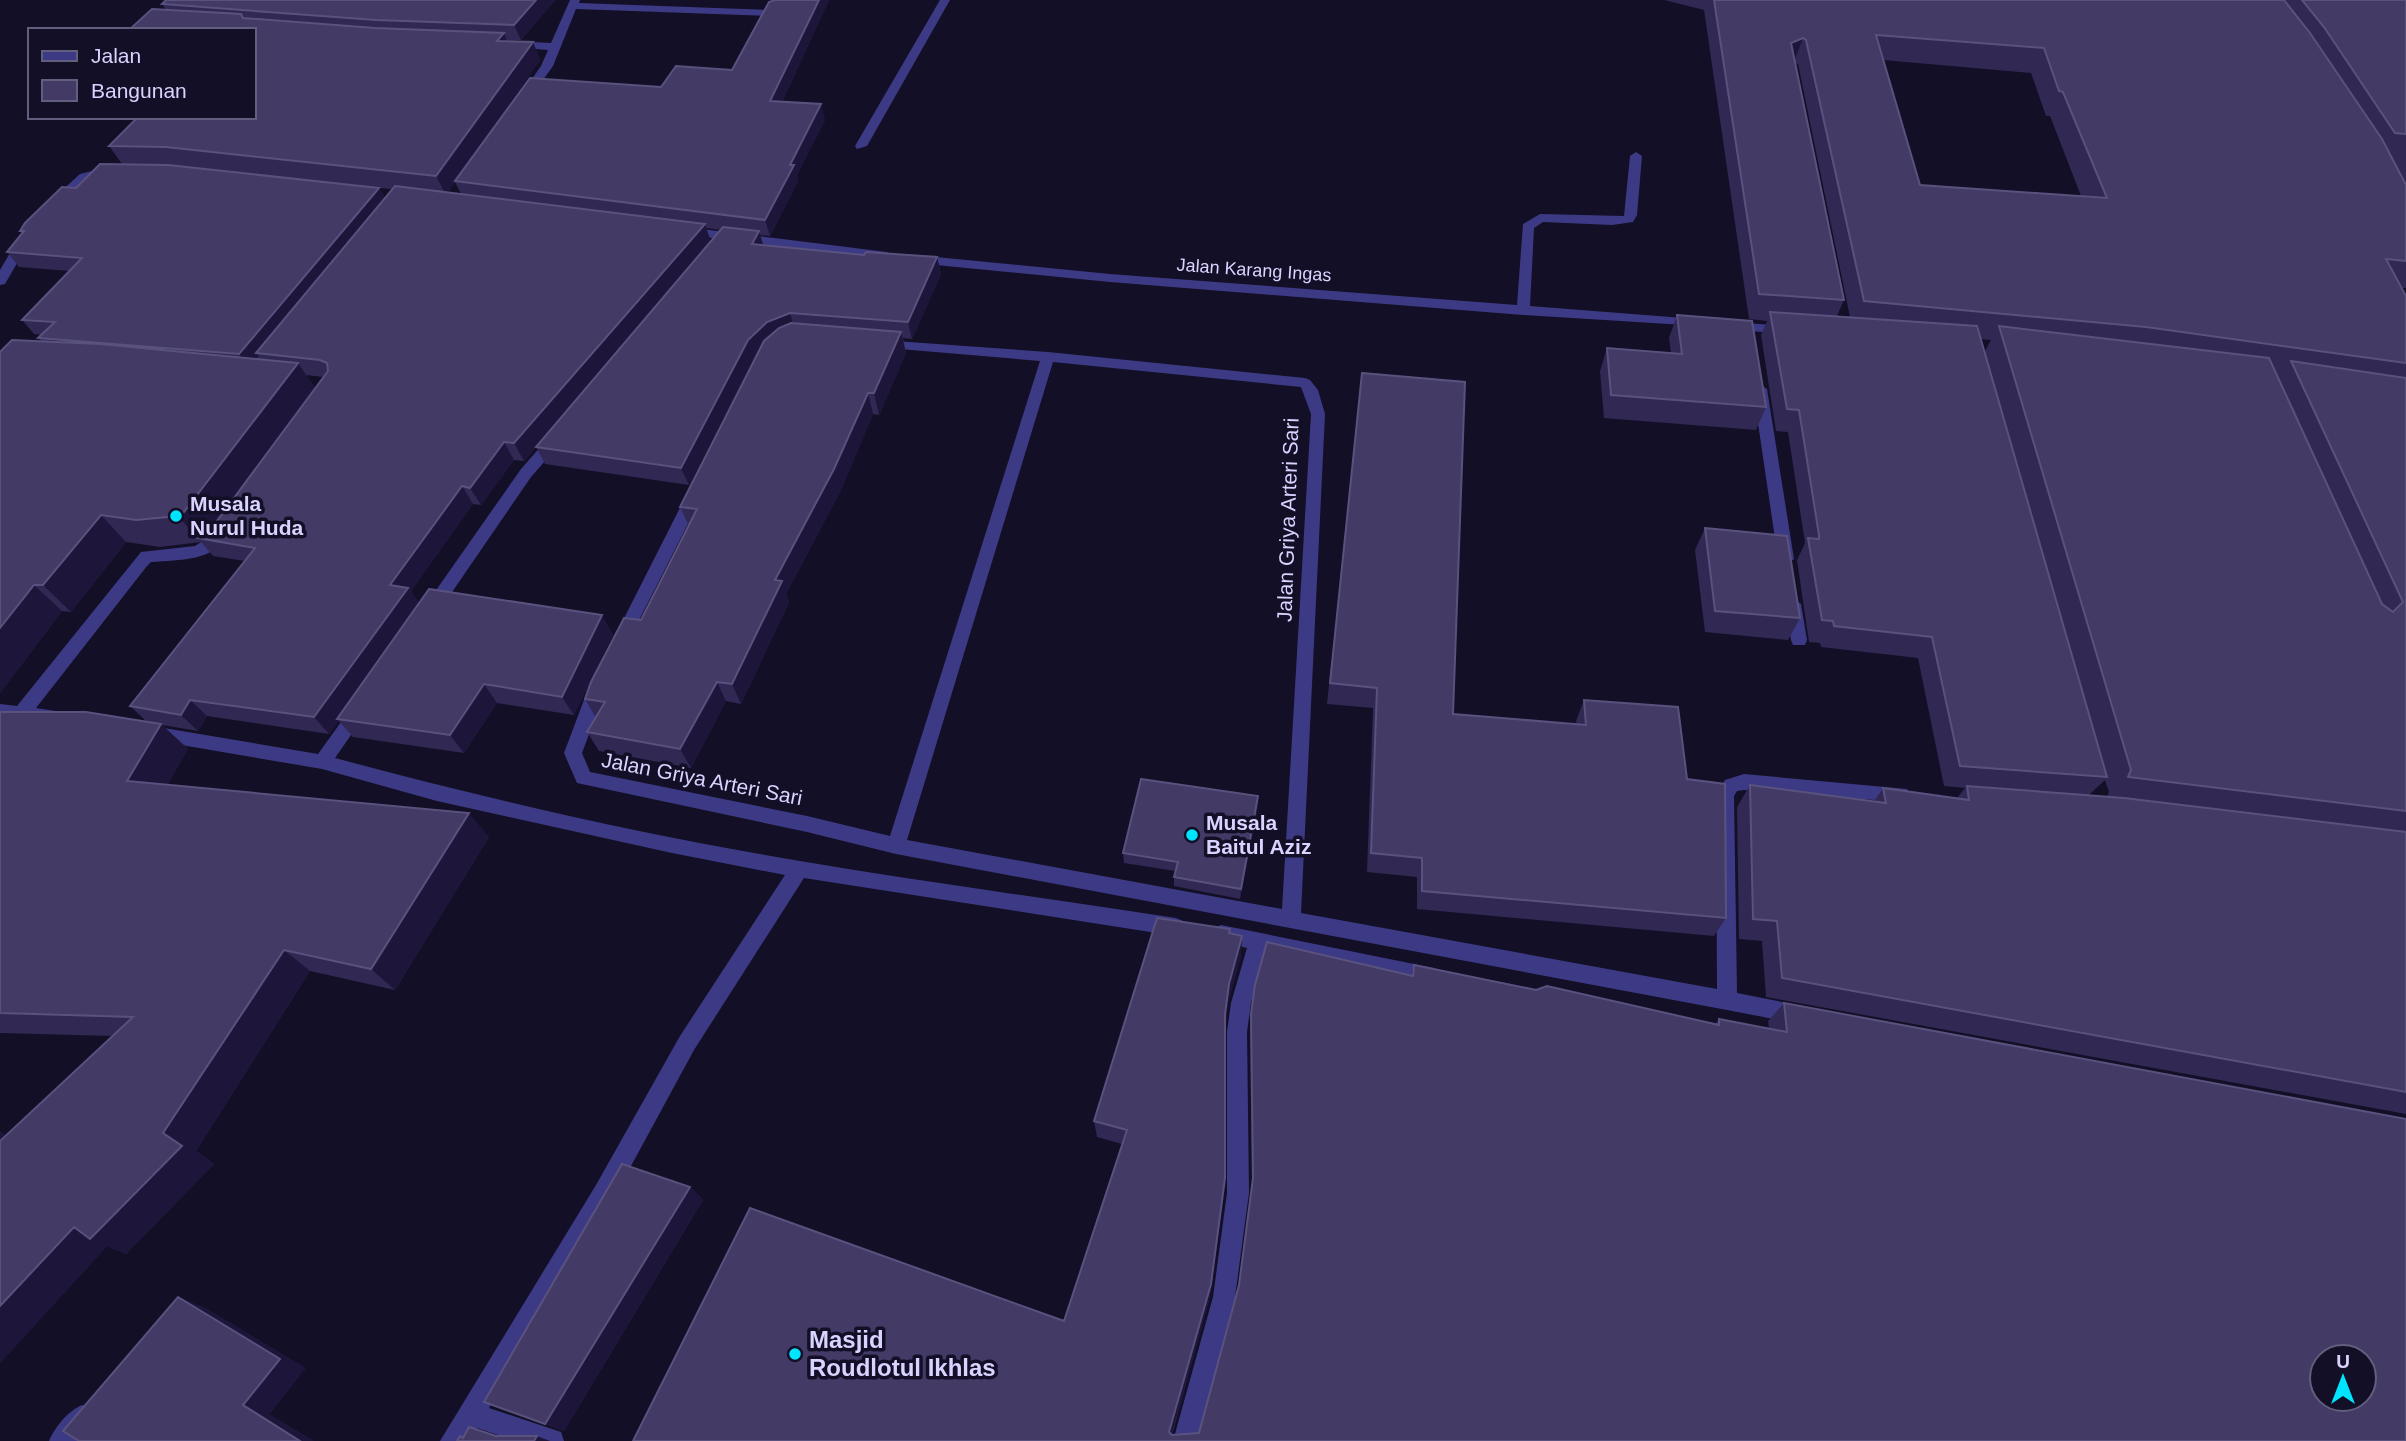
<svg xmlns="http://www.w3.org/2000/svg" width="2406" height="1441" viewBox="0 0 2406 1441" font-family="Helvetica,sans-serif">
<rect width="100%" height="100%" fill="#130f26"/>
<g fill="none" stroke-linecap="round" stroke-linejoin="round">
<path fill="#3d3a85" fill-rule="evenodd" d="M570,0H580L579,3L768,10L779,6L784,0H794L787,10L769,16L576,9L553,66L530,98H522L520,96L541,66L548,50L512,47L506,44L512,41L551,43Z
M940,0H950L867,146L857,149L855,146Z
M1636,152L1642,156L1637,215L1633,222L1612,225L1543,222L1534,228L1530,306L1696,319L1701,320V326L1523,315L1110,282L915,263L908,259L915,255L1110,274L1517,305L1523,224L1540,214L1624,216L1630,156Z
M108,167L112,168V174L89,179L57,207H49L47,204L80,174Z
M686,227L887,252L894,256L887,260L681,234V228Z
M25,235L31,239L5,284L0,285V270L20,236Z
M1731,322L1787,326L1794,330L1787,334L1726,329L1724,326Z
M881,340L1048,352L1305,378L1310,380L1318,390L1325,414L1301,913L1717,989L1716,795L1725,780L1744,774L1907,789L1910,794L1907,799L1901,802L1744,790L1737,791L1734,796L1737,993L1807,1007L1810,1014L1807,1021L1800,1024L1727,1010L896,854L807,832L577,783L564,753L590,684L593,679H605L608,684L582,753L590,772L807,816L890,836L1040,361L876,347V341ZM1053,362L1301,387L1311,414L1282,909L907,840Z
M1760,384L1767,389L1794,559L1786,565L1778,559L1753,389Z
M555,435L560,436L562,440L560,444L531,477L437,614H425L423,610L425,606L521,469L550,436Z
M695,489L703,494L629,640L627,645H615L613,640L687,494Z
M223,528L231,534C214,561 180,560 151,562L147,566L36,708L55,711L58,716L55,721L49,723L0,718V704L17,706L141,552L195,546Z
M1793,598L1801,604L1807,640L1805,645H1793L1791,640L1785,604Z
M360,702L366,704L369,709L335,758C488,799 643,835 800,861C925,882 1051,899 1176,918L1183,921L1186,927L1183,933L1176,936L804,878L694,1050L612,1201L489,1408L561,1432L564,1441H516L477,1428L467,1441H440L596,1185L680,1036L785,875L672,853L437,801L322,769L152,740L146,738L143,733L146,728L152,726L318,754L354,704Z
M1221,925L1434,968L1441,971L1444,977L1441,983L1434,986L1265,952L1251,1003L1247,1032L1249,1193L1235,1297L1197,1441H1173L1213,1297L1227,1193V1032L1231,1003L1247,948L1214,940L1211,934L1214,928Z
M82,1405L91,1408L94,1417L77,1441H49C55,1427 68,1411 82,1405Z"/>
</g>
<path fill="#312854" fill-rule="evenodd" d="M555,0L521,40H507V41L533,42L540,60L475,153L661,87L732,70L775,0H829L782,102L825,120L797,175L798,181L770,236L760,235L763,245L864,255L937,257L941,274L912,339L903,338L906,353L879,415L873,414L841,490L786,594L789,602L741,704L726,701L691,768L599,751L587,732L596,718L585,699L641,620L689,526L680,507L759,352L754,357L689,485L545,464L536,447L524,461L514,460L481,505L473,504L411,591L419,603L613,634L574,715L497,703L464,753L353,737L339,721L329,734L207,716L198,731L162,725L188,749L167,785L489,837L395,990L310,971L196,1151L214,1164L126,1254L107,1246L0,1363V1131L6,1136L113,1036L0,1033V712L147,722L130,706L245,561L213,556L201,542L160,547L126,542L71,612L62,611L0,693L41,341L38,338L42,335L34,334L22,320L70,271L19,267L7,252L22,234L20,231L76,188L122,164L109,146L254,117L166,10L162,4ZM455,182L461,194L448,192ZM379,188L392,189L385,198ZM706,228L721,230L611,359ZM306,375L323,377L315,388Z
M1664,0H2406V288H2401L2406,296V1114L1766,997L1762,941L1739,939L1737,807L1750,785L1874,801L1883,788L1957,798L1965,788L1944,786L1918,658L1821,647L1820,643L1809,642L1797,560L1805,543L1788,432L1776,431L1761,335L1767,321L1749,319L1704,10ZM1883,60L2031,73L2046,116H2050L2081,196L1920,185ZM1795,63L1798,64L1850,317L1837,316L1844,300ZM1980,339L1991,340L1985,351ZM2105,780L2109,792L2107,797L2089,795Z
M1677,315L1766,407L1756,430L1604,418L1600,371L1607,348L1671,353L1669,338Z
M1362,373L1453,714L1577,724L1576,721L1584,700L1687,779L1726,918L1714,936L1417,909V877L1367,872L1373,708L1327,704Z
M1705,528L1800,618L1788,640L1705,632L1695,550Z
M1258,806L1240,899L1174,886V877L1175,871L1124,863L1123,853Z
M1230,929V933L1241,956L1228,1002L1225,1028L1224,1193L1210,1296L1172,1435L1199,1433L1239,1285L1252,1189L1250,1032L1251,1014L1411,975L1414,965L1715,1024L1719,1019L1769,1029L1768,1021L1784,1003L2406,1441H633L1064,1321L1122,1144L1097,1137L1094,1121Z
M690,1187L703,1200L564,1431L484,1402Z"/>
<path fill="#1d163a" d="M536,0H555L521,40L514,25Z
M819,0H829L775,117L770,101Z
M504,33L511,51L497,41Z
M1803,38L1794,62L1791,43Z
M533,42L540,60L446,195L436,176Z
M821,104L825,120L797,175L798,181L770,236L765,220L790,165Z
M379,188L387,202L256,353L259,356L249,368L239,354Z
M705,224L711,242L524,461L514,443Z
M759,231L764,248L752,244Z
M937,257L941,274L912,339L908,322Z
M790,313L795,330L772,339L754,357L689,485L681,468L748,340L767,322Z
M901,332L906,353L879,415L874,393Z
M298,363L317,391L207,539L198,538L201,542L178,516Z
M868,393L873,414L841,490L786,594L789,602L741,704L732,684L775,580Z
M504,442L514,460L481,505L470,488Z
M462,486L473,504L411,591L421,605L337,719L339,721L329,734L314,717L390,585Z
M101,515L126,542L71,612L43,585Z
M34,585L62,611L0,693V628Z
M602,615L613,634L574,715L562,697Z
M717,682L726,701L691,768L680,749Z
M484,684L497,703L464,753L450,735Z
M190,700L207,716L198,731L181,715Z
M161,724L188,749L156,805L127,781Z
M1258,796V806L1240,899L1241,889Z
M469,813L489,837L395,990L371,969Z
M1242,936L1241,956L1228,1002L1224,1032L1225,1014L1229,984Z
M284,950L310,971L196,1151L214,1164L126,1254L107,1246L0,1363V1306L163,1133Z
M0,1131L38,1159L0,1141Z
M1225,1178L1224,1193L1210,1296L1170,1440L1169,1432Z
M690,1187L703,1200L564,1431L545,1424Z
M178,1297L206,1308L306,1368L270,1414L314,1441H300L243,1405Z
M537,1436L550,1441H534Z"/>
<path fill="#433a66" stroke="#5a527e" stroke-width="2" fill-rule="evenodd" d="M166,0H536L514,25L376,20L162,4Z
M775,0H819L770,101L821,104L790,165H794L765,220L455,181L530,78L661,87L676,66L732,70L769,2Z
M1714,0H2284L2310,33L2382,139L2406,185V261L2386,259L2406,296V363L2146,327L1864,301L1806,40L1803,38L1791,43L1844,300L1759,294ZM1876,35L2044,48L2059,91L2063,92L2107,198L1920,185Z
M2302,0H2406V134L2395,133L2324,27Z
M152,9L241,14L243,18L375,28L504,33L497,41L533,42L436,176L166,147L109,146L138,117H254V30H129Z
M100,164L168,165L379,188L239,354L38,338L55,322L22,320L82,258L7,252L24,231H20L25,223L62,187L76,188Z
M395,186L705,224L514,443L504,442L470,488L462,486L390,585L408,588L314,717L190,700L181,715L130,706L255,548L198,538L208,533L328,371L327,363L320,360L256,353Z
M723,227L759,231L752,244L864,255L866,252L937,257L908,322L790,313L767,322L748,340L681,468L536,447Z
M1770,312L1977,326L2107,777L1960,766L1932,637L1834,626L1833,621L1822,620L1808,538L1819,539V535L1799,410L1787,409Z
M1677,315L1752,321L1766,407L1611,395L1607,348L1682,354Z
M791,323L901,332L874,393H868L834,469L775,580L782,581L732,684L717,682L680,749L587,732L605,702L585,699L591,682L624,618L641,620L697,509L680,507L764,341L779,328Z
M1999,326L2269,358L2382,604L2393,612L2403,602L2291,361L2406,378V811L2128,777L2131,770Z
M12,340L100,344L298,363L184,512L178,516L136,520L101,515L43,585H34L0,628V352Z
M1362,373L1465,382L1453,714L1586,725L1584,700L1678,707L1687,779L1725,784L1726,918L1422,891V858L1371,853L1377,688L1330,683Z
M1705,528L1787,536L1800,618L1715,611Z
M429,589L602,615L562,697L484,684L450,735L337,719Z
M0,712H86L161,724L127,781L469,813L371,969L284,950L163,1133L182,1146L90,1239L74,1227L0,1306V1141L133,1017L0,1013Z
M1141,779L1258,796L1241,889L1174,877L1178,862L1123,853Z
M1750,785L1886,803L1883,788L1969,800L1967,786L2124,798L2406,832V1092L1782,978L1777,921L1753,919Z
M1157,918L1230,929L1229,933L1242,936L1229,984L1225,1014V1178L1211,1284L1169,1432L1172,1435L1199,1433L1239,1285L1253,1178L1251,1014L1255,985L1267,942L1413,976L1414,965L1536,990L1547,986L1719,1025V1019L1787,1032L1784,1003L2406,1119V1441H633L750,1208L1064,1321L1127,1130L1094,1121ZM2322,1357H2364V1399H2322Z
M622,1164L690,1187L545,1424L484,1402Z
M178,1297L280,1359L243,1405L300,1441H79L63,1431Z
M469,1427L496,1436H537L534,1441H457L460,1436L463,1438Z"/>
<g fill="#00e5ff" stroke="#130f26" stroke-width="2.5">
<circle cx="176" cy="516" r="7"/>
<circle cx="1192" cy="835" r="7"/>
<circle cx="795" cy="1354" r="7"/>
</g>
<g text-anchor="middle" stroke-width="7" stroke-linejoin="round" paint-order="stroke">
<g font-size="18" fill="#d9d4ff" stroke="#130f26">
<text transform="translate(1254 270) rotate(4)" y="6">Jalan Karang Ingas</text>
</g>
<g font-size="21" font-weight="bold" fill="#d9d4ff" stroke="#130f26" text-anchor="start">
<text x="190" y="511">Musala<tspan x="190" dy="24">Nurul Huda</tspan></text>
<text x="1206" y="830">Musala<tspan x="1206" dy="24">Baitul Aziz</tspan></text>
</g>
<g font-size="21" fill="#d9d4ff" stroke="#130f26">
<text transform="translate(1288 520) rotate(-88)" y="7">Jalan Griya Arteri Sari</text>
<text transform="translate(702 779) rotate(11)" y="7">Jalan Griya Arteri Sari</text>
</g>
<g font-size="24" font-weight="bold" fill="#d9d4ff" stroke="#130f26" text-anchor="start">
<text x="809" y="1348">Masjid<tspan x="809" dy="28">Roudlotul Ikhlas</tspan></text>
</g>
</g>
<rect x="28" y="28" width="228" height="91" fill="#130f26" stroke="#625e7d" stroke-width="2"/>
<rect x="42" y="51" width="35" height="10" fill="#3d3a85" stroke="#625e7d" stroke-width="2"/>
<text x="91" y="63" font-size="21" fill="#d9d4ff">Jalan</text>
<rect x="42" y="80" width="35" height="21" fill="#433a66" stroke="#625e7d" stroke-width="2"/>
<text x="91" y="98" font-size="21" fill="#d9d4ff">Bangunan</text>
<g transform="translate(2343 1378)"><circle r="33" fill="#130f26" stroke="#625e7d" stroke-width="2"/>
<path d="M0-5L12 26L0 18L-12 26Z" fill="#00e5ff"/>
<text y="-10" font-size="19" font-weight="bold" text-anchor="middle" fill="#d9d4ff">U</text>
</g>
</svg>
